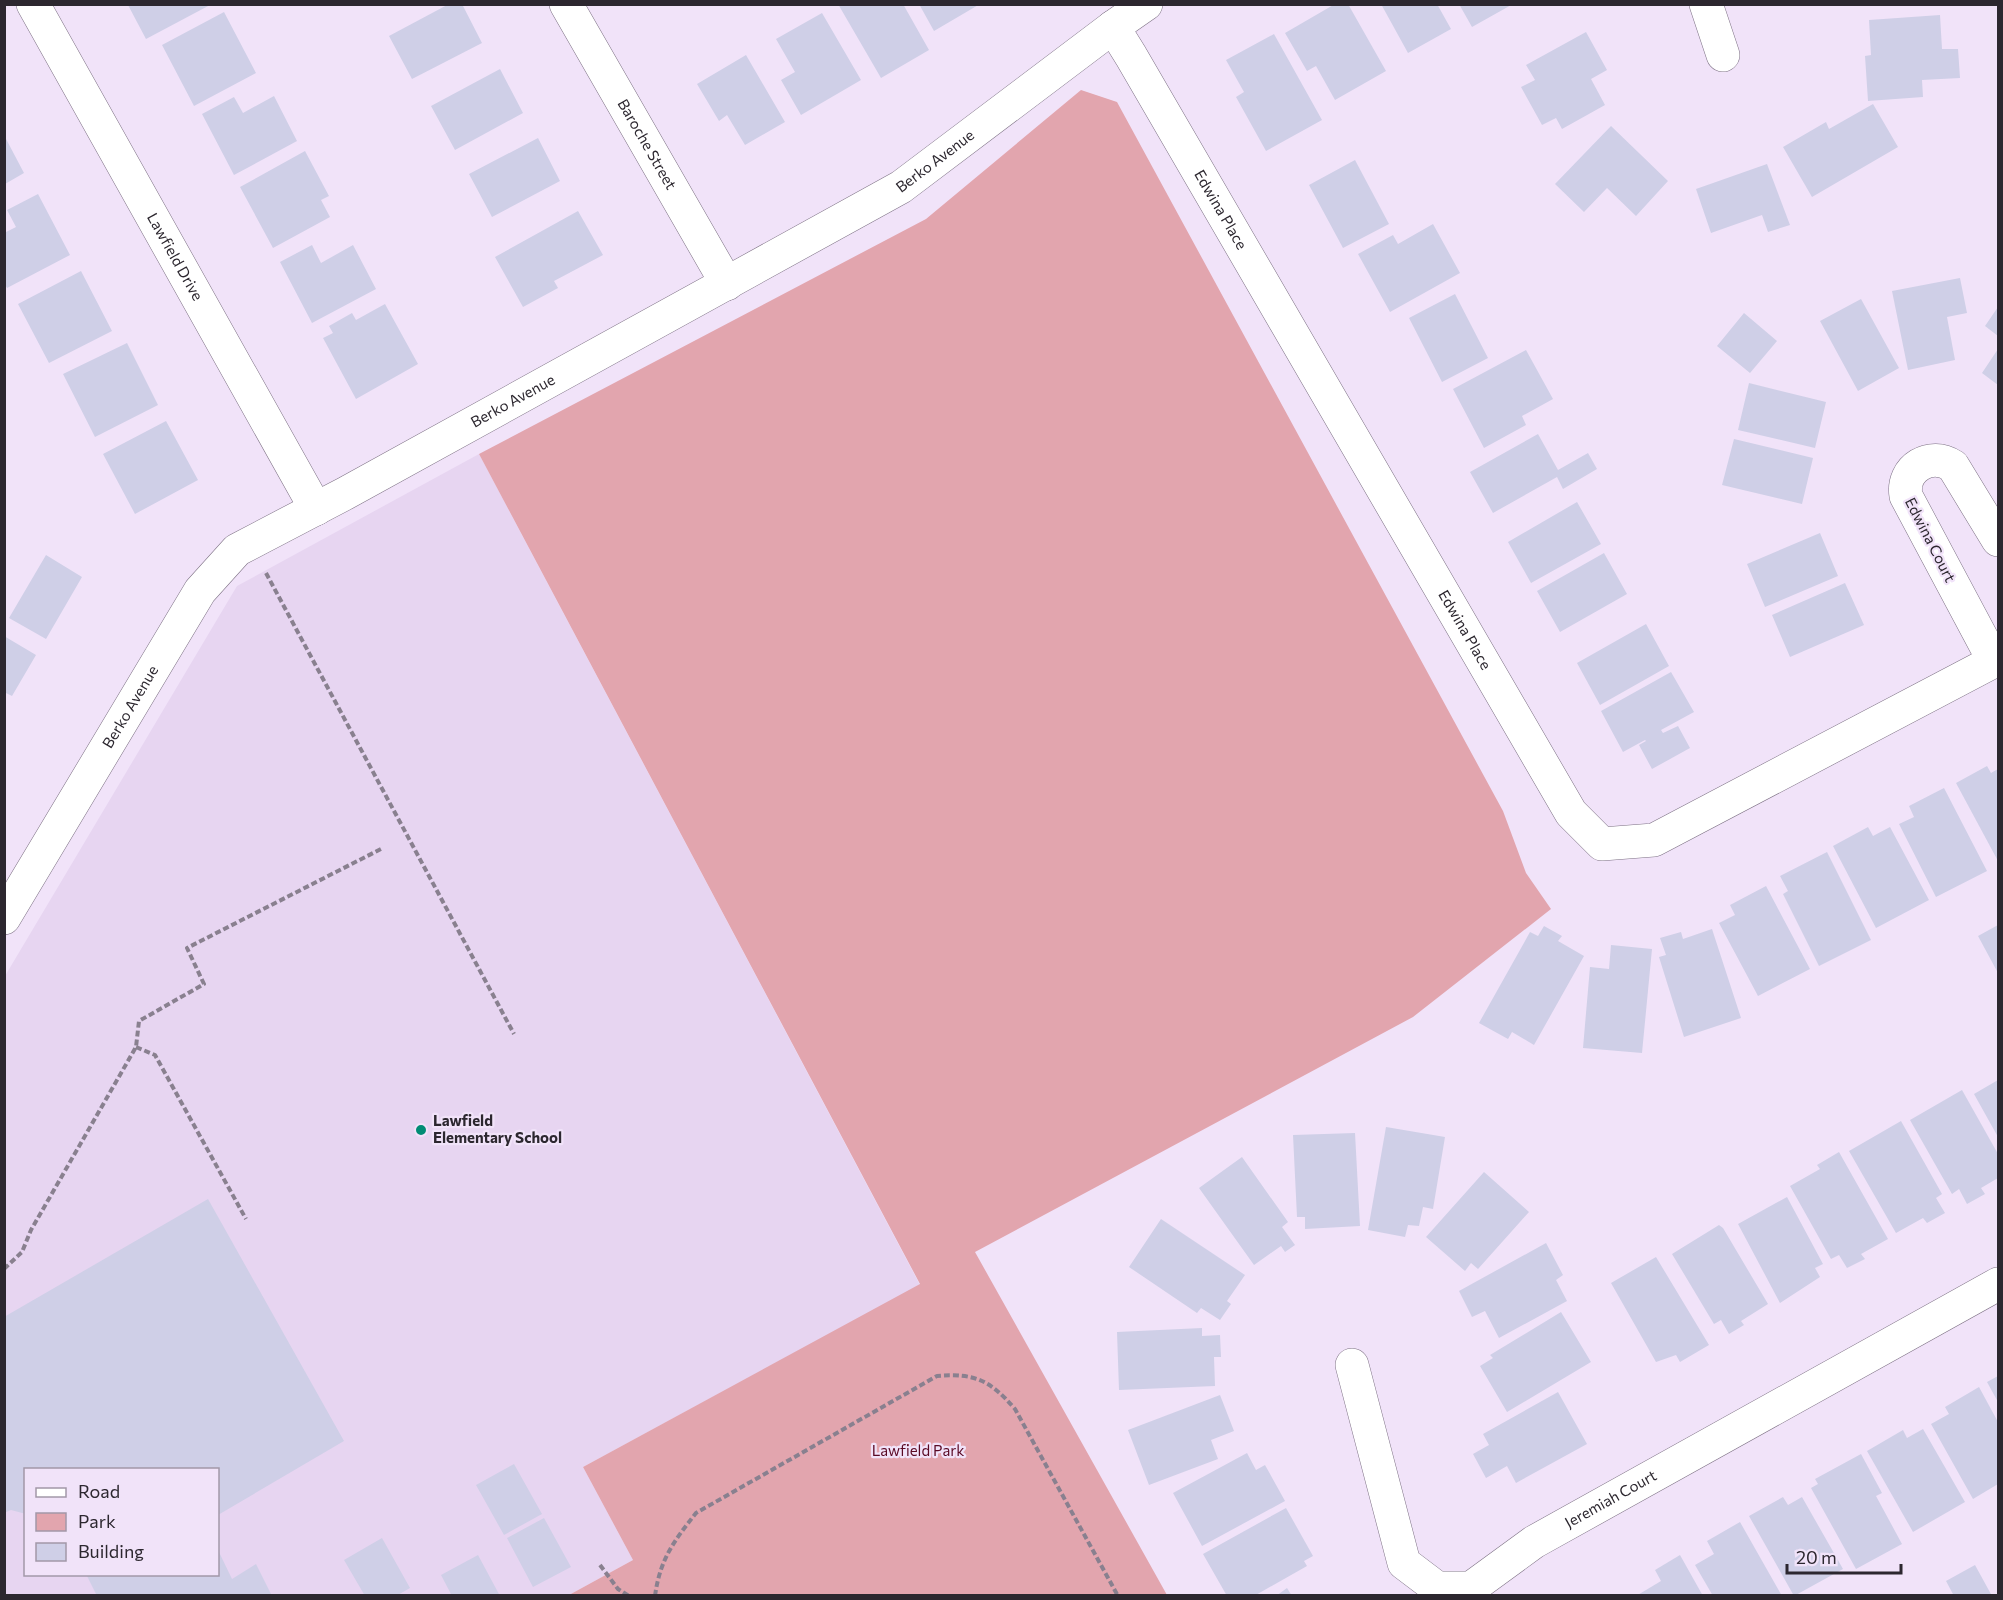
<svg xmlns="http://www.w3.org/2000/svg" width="2003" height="1600" viewBox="0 0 2003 1600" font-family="Commissioner,sans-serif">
<rect width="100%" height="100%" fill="#f1e3f9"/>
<path fill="#e7d5f1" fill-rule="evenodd" d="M479,454L920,1285L583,1467L633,1560L569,1595L5,1596V976L237,586ZM26,1470H218V1574H26Z"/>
<path fill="#e2a5ae" d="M1081,90L1117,102L1503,811L1526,873L1551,909L1413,1017L975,1252L1167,1595H569L633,1560L583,1467L920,1284L479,454L926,219Z"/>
<path fill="#cfcfe7" d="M449,4H462L482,43L412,79L389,36Z
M838,4H903L929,50L881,78Z
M919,4H980L934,31Z
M1335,4H1348L1386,71L1335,100L1316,66L1307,71L1285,33Z
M1381,4H1437L1451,29L1408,53Z
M1459,4H1513L1472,27Z
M128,5H210L146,39Z
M224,12L256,73L194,106L162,45Z
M822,13L861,80L801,115L781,80L795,72L776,39Z
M1940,15L1942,49H1958L1960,78L1922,80L1923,97L1868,101L1865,56L1871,55L1869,20Z
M1586,32L1607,70L1591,79L1605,105L1562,129L1556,118L1542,125L1521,87L1535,80L1526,65Z
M1274,34L1322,120L1266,151L1236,97L1244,92L1226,60Z
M746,55L785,122L745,145L727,115L719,121L697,84Z
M500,69L523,113L455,150L431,106Z
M274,96L297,141L234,175L202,114L234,97L243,113Z
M1873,104L1898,147L1812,197L1783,147L1826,122L1829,129Z
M1611,126L1668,181L1636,216L1607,188L1584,212L1555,184Z
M5,137L24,173L5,184Z
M538,138L560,181L492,217L469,174Z
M305,151L329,196L321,200L330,217L273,248L240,187Z
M1355,160L1389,224L1343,248L1309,185Z
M1767,164L1790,225L1768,232L1762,215L1711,233L1696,189Z
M38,194L70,255L7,288L4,283V233L16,227L7,210Z
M578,211L603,255L554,281L558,288L523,307L495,257Z
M1433,224L1460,273L1390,312L1358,254L1393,235L1398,244Z
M312,245L321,263L353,245L376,289L312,323L280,262Z
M81,271L112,331L49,363L18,304Z
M1960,278L1967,313L1947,317L1955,360L1908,370L1892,291Z
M1455,294L1488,358L1442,382L1409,318Z
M1861,299L1899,368L1858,391L1820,321Z
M385,304L418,364L356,399L323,338L333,333L329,326L352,313L356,320Z
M1998,307V336L1985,326Z
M1744,313L1777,341L1750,373L1717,346Z
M127,343L158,405L95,437L63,374Z
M1998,349V385L1982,373Z
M1526,350L1553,399L1522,416L1526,425L1484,448L1453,389Z
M1749,383L1826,402L1815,448L1738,430Z
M166,421L198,480L135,514L103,454Z
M1538,434L1558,470L1588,453L1597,469L1563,489L1557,477L1493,513L1470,472Z
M1734,439L1813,458L1802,504L1722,485Z
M1577,502L1601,544L1531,583L1508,542Z
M1820,533L1838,576L1765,607L1747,564Z
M1604,553L1627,594L1560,632L1537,591Z
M46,555L82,577L46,639L9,618Z
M1845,583L1864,625L1790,657L1772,615Z
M1646,624L1669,666L1600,705L1577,663Z
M4,636L36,655L12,696L4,692Z
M1671,672L1694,712L1661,730L1663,733L1678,726L1690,748L1652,769L1639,745L1646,741L1645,740L1623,752L1601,711Z
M1987,766L1991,773L1998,769V861L1956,783Z
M1944,788L1987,871L1936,897L1899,824L1914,817L1909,806Z
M1868,827L1873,836L1890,827L1929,900L1876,928L1833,846Z
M1827,852L1871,940L1819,966L1783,894L1788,891L1780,876Z
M1766,886L1810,969L1758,996L1719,923L1735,915L1730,905Z
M1998,925V973L1978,936Z
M1544,926L1562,936L1558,941L1584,956L1534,1045L1512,1032L1508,1039L1479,1023L1530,932L1538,936Z
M1712,929L1741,1018L1684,1037L1659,957L1666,955L1660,938L1681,932L1683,939Z
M1611,945L1652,949L1642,1053L1583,1048L1590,967L1609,969Z
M1998,1080V1137L1974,1094Z
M1962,1090L1998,1154V1178L1981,1188L1985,1194L1967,1204L1959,1189L1952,1194L1910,1120Z
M1901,1121L1942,1194L1936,1198L1945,1213L1927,1223L1923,1218L1896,1233L1849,1151Z
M1386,1127L1445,1137L1433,1209L1423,1207L1419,1226L1408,1225L1405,1237L1368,1230Z
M1355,1133L1360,1226L1305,1229V1217H1297L1293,1135Z
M1839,1152L1888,1239L1861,1254L1865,1259L1847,1268L1839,1255L1831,1259L1790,1186L1820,1169L1817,1165Z
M1242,1157L1288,1222L1282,1227L1295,1245L1285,1252L1281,1246L1254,1265L1199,1188Z
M1484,1172L1529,1212L1478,1269L1471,1263L1465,1271L1426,1237Z
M1787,1197L1823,1264L1815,1268L1820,1277L1780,1303L1738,1224Z
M208,1199L344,1441L218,1515V1470H26V1514L11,1510L4,1513V1317Z
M1161,1219L1245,1275L1227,1301L1231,1304L1220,1320L1201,1308L1197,1313L1129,1267Z
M1719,1225L1723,1228L1768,1304L1741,1321L1744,1325L1729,1334L1721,1320L1714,1324L1672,1254Z
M1546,1243L1563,1275L1556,1280L1567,1301L1499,1338L1485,1311L1472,1317L1459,1291Z
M1656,1257L1709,1345L1680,1362L1676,1355L1656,1362L1611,1283Z
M1561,1312L1591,1362L1507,1412L1480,1366L1493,1358L1490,1355Z
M1202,1328V1336L1220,1335L1221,1357H1214L1215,1386L1119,1390L1117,1332Z
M1998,1376V1402L1987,1382Z
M1979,1387L1998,1422V1484L1973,1499L1931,1424L1949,1414L1945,1407Z
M1558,1392L1587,1444L1516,1483L1507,1466L1486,1478L1473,1454L1489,1445L1483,1434Z
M1220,1395L1234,1431L1211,1440L1218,1459L1149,1485L1128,1430Z
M1923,1429L1965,1502L1913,1532L1867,1451L1903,1430L1907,1438Z
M1247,1453L1256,1470L1265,1465L1285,1501L1202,1546L1173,1493Z
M1861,1454L1882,1493L1876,1496L1902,1544L1856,1569L1811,1488L1818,1484L1815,1479Z
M514,1464L542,1514L504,1535L476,1485Z
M1783,1497L1788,1505L1802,1497L1843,1569L1794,1596L1749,1516Z
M1286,1508L1313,1556L1304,1561L1307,1566L1254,1596H1227L1203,1554Z
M544,1518L571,1567L533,1587L507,1538Z
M1740,1522L1782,1596H1713L1695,1565L1714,1554L1707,1541Z
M382,1538L410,1588L396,1596H365L344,1560Z
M218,1550L232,1579L256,1564L272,1596H97L86,1574H218Z
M478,1555L500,1596H452L441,1575Z
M1680,1555L1703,1596H1636L1661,1581L1655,1570Z
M1975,1565L1992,1596H1954L1946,1581Z
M1287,1588L1292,1596H1276Z"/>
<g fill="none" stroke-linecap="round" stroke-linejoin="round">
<g stroke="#7d7184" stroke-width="34">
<g id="minor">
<path id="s1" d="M33,4L316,509"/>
<path id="s2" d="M566,4L727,284"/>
<path d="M1706,4L1723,55"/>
<path id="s3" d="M1113,27L1131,56L1571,813L1602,844L1654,840L1998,659"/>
<path d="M1994,661L1906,496C1901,468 1931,451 1953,466L1998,540"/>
<path id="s4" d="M4,918L200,591L237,550L346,493L901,187L1113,27L1146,4"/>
<path id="s5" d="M1352,1365L1404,1563L1437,1588H1471L1534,1542L1998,1284"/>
</g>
</g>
<path stroke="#89808f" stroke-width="4" stroke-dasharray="6 3" stroke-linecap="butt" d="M266,573L514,1034
M136,1047L155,1055L246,1219
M4,1269L22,1252L31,1230L136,1047L139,1021L204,984L187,948L381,849
M600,1565L618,1589L629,1596
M655,1596C660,1559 674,1541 696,1513L937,1376C975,1373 990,1380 1015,1409L1118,1596"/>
<use href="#minor" stroke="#fff" stroke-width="33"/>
</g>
<circle fill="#008c74" stroke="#f1e3f9" stroke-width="2" cx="421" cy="1130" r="6"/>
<g text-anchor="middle" stroke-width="4.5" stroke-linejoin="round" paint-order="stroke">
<g font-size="15" fill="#2c272f" stroke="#f1e3f9">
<text dy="5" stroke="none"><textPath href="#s2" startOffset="162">Baroche Street</textPath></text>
<text dy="5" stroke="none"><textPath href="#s4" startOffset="1236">Berko Avenue</textPath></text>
<text dy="5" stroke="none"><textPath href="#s3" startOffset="212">Edwina Place</textPath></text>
<text dy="5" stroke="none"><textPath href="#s1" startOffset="290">Lawfield Drive</textPath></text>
<text dy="5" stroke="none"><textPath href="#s4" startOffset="750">Berko Avenue</textPath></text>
<text transform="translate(1930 540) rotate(63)" y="5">Edwina Court</text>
<text dy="5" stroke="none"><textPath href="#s3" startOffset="698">Edwina Place</textPath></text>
<text dy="5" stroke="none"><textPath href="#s4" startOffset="246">Berko Avenue</textPath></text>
<text dy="5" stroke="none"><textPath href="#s5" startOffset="446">Jeremiah Court</textPath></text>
</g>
<g font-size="15" font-weight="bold" fill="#2c272f" stroke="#f1e3f9" text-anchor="start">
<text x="433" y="1126">Lawfield<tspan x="433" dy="17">Elementary School</tspan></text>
</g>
<g font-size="15" fill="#5a0924" stroke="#f1e3f9">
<text x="918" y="1456">Lawfield Park</text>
</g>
</g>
<rect width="2003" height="1600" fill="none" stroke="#2c272f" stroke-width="12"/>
<rect x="24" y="1468" width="195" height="108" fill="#f1e3f9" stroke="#a298a8" stroke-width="1.5"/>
<rect x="36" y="1488" width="30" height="9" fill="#ffffff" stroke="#a298a8" stroke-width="1.5"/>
<text x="78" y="1498" font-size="18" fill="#2c272f">Road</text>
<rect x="36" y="1513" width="30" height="18" fill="#e2a5ae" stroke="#a298a8" stroke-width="1.5"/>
<text x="78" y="1528" font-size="18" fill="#2c272f">Park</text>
<rect x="36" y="1543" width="30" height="18" fill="#cfcfe7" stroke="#a298a8" stroke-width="1.5"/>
<text x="78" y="1558" font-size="18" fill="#2c272f">Building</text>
<path d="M1787 1564v9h114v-9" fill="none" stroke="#2c272f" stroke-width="3"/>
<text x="1796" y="1564" font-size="18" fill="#2c272f" stroke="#f1e3f9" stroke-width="4.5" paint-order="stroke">20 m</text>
</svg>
